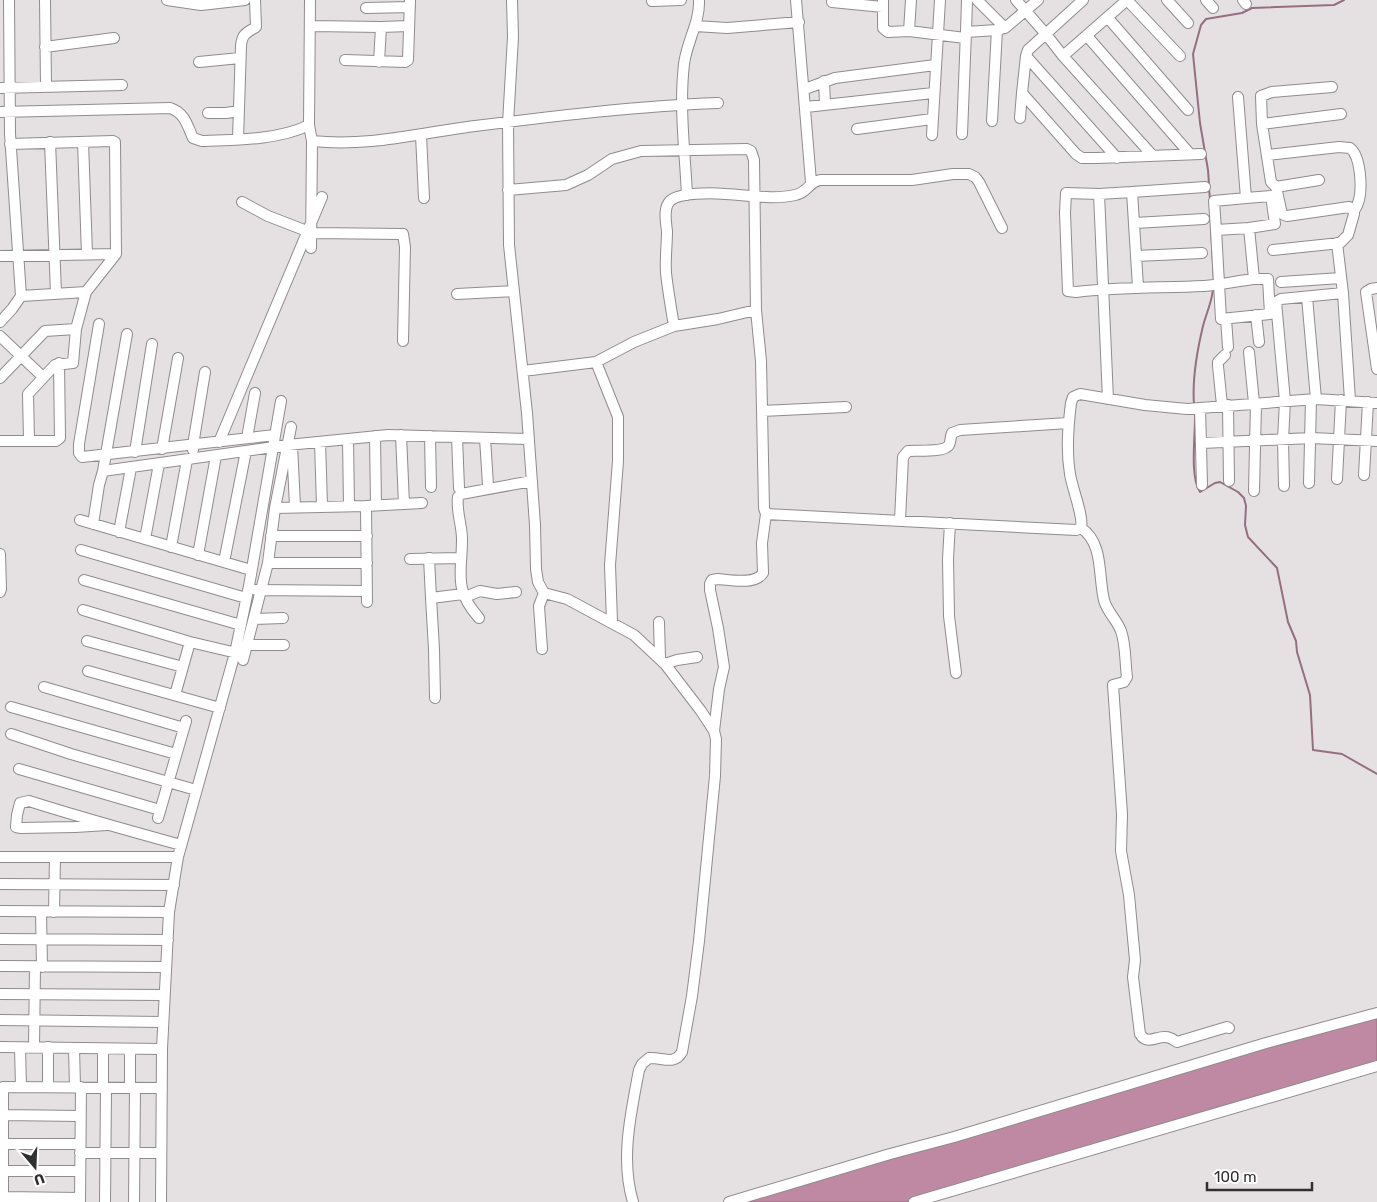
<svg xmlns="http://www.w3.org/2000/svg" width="1377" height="1202" viewBox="0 0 1377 1202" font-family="Rubik,sans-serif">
<rect width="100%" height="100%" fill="#e5e1e3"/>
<path fill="#c089a3" stroke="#956e80" d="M1377,1012V1065L928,1202H730Z"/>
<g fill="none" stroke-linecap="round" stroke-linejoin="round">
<path stroke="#956e80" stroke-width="2" d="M1209,184L1208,170L1200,123L1193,54L1201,25L1206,19L1242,13L1252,8L1334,5L1344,0
M1209,189L1210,199
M1211,229L1214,281
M1194,404C1192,378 1197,351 1203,326C1206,314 1212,302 1213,289
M1195,411C1196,432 1189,476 1200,492L1215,483L1220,482L1238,492L1244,498L1246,506L1245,525L1248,537L1277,568L1288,622L1296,641L1297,652L1310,695L1313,750L1342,754L1377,774"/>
<g stroke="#908c8e" stroke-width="12">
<path id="minor" d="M45,0L46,86
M167,0L201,5L245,0
M310,0L309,125L312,141C370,147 418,133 475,126C555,116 637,106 718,103
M512,0L513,37L508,123L509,245L527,413L535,525L536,569L538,582L544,593L567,599L634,635L665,664L701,711L714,731L716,739L715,776L699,941L692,996L682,1052C674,1066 662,1057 649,1058L642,1064L639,1070C631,1113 620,1159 633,1202
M796,0L811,182
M883,0V28L888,32L909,31L965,38
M977,0L1005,28
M1016,0L1045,33L1063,56L1153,156
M1083,0L1028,50L1026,56L1022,93L1076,154L1082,158H1097L1201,154
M1167,0L1188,23
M1206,0L1213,8
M1243,0L1246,4
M652,1L681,0
M832,2L883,7
M366,8L410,7
M1108,18L1188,110
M311,26L381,27L409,26
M695,26L727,28L799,22
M909,31L911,0
M966,32L967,0
M1087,36L1190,154
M45,47L114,38
M1026,56L1117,158
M1063,56L1127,0L1180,56
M345,60L405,62L408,60L410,0
M199,62L240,58
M379,62L381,27
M824,81L825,104
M0,88L122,85
M805,89L835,78L935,65
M1238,97L1246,198L1271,196L1275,224L1249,228
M806,107L933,93
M0,112L170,108C185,113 187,125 193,138L202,141C235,140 279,140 309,125
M208,113H226L239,111
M1020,118L1022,93
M992,121L997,30
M1262,124L1341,114
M857,129L932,119
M962,134L966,32L997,30L1005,28L1038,0
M421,135L424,198
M932,135L940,0
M238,139L241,46C242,34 246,33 256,27L255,0
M50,142L56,293
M83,142L87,254
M1267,155L1339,147L1350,148C1361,156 1362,188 1359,200C1358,204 1356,208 1354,211
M1319,180L1276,187L1271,182L1262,124L1261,96L1272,92L1332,87
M508,190L566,185L588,175L612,159L641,151L747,149L751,151L754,160L756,310L761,361L764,508L766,514L1076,530L1081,528C1084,517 1072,488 1070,474C1066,450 1068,427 1071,403L1073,397L1080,394L1145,405L1187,409L1316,399L1377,403
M1132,192L1099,194L1066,193L1065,213L1068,291L1076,292C1119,287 1161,288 1204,286C1220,285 1237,281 1254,279L1249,228L1216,230L1221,319L1270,314L1268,279H1254
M1099,194L1108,399
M687,195C685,152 679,107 684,64C687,41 700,22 699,0
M242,202L268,216L312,233L403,234L405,247L403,341
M1135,223L1204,219
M1216,230L1214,201L1246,198
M1337,243L1343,293L1350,400
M311,248L312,141
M1273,250L1340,243L1348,235L1354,214V211L1349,207L1287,216L1282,214L1276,187
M0,256L116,254L115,142L113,141L10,144
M1136,256L1202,253
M1281,282L1341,278
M1138,287L1132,192L1205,187
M457,294L514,291
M21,296L86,292
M1307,297L1316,399
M1256,315L1259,342
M1226,319L1228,347
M0,322L12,309L21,296L10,134L9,0
M99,324L79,444V453L82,457L275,435
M674,326L718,319L756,310
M0,336L43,377
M1249,352L1254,403
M596,362L618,417V461L610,565L612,622
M1377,369L1366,292L1371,289L1377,288
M523,371L596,362L634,342L674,326C671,308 668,291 666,273C665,259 667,245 667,231C666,222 663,208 670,201C679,192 713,193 726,194C748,195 773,200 795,195C809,192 807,183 820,180H912L953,174H969L975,177L979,182L1002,228
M0,378L45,331L76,329
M1222,405L1218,366V362L1225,355
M1228,405L1229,481
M1200,408L1202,485
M762,411L846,407
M401,435L404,504
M375,436L376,505
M430,436L431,487
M457,437L459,488
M247,438L255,393
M485,438L488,485
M348,439L349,506
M29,440L28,394L55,365L73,363L76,329L86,292L116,254
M0,441H56L60,438L59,363
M219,442L322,197
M320,442L322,506
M1202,443L1311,438L1377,441
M292,445L295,506
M162,449L178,358
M193,450V445L205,372
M135,452L152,344
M103,471L127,334
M1364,475L1368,402
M1337,479L1341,400
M1309,483L1311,400
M1284,486L1283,440L1285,401L1276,302L1281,299L1343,293
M1254,491L1256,403
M366,506L367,602
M275,508L366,506L422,503
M80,520L251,570
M900,520L903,457L908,451C917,450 944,453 949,445C951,442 950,437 952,433L960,430L1068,423
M950,523L948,559L949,616L956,673
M93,524L99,485L103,471L288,445L388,435L529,439
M1081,528C1104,543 1098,576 1104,600C1107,612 1117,620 1121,631C1126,645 1125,663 1127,677L1124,682L1113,685L1122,814L1121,851L1129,895L1135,960L1133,977L1140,1034C1148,1047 1159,1033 1170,1038C1173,1039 1175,1041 1177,1042L1227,1027L1229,1028
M119,532L131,468
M271,536H367
M145,539L159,464
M171,547L187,460
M81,550L246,598
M0,554L1,589L0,592
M198,555L216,456
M429,558L431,598
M410,559L460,558
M224,562L246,451
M268,563H367
M84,580L241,625
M256,590L367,591
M465,597L480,591L497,594L516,592
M83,610L190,642L241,654
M479,618C453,589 462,573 462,539C462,525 456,511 458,497L461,494L532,481
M254,619L283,618
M659,622L660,659
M87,641L183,667
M247,645H284
M542,649L539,606L544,593
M243,660L268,563L275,508L291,427
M665,664L677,660L697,657
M88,671L220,708
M44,687L184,728
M175,695L190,642
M435,698L434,649L431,598L463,594
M11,707L176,754
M714,731L719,689L724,667L718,628L710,590V584L712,580L718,579C730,580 756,585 763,573L762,543L766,514
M11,734L71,754L196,790
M19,769L160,810
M158,818L186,721
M107,825L75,827L21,828L16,827L17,815L20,803L29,801C79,817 130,831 181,845
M0,857H178
M0,884L174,885
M0,911L169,912
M41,912L42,967
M54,912L55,857
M0,939L168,940
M0,966L166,967
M0,994L164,995
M0,1020L163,1022
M0,1047L162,1049L169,912L178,857L235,653L249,586L281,401
M34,1047L35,967
M48,1047V1087
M20,1048L21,1087
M74,1048L75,1087
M130,1050V1088
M103,1087V1049
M3,1115L80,1116
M3,1144H80
M80,1153H161
M3,1171H80
M3,1197L80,1198
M3,1202V1087L162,1088
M80,1202L81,1087
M105,1202L106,1088
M134,1202L135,1088
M161,1202L162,1049
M729,1202L890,1154L954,1137L1266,1043L1377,1013
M914,1202L1377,1066"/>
</g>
<use href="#minor" stroke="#fff" stroke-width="10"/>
</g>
<g transform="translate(35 1167) rotate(161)" stroke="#ffffff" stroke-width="4" paint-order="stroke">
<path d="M0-4L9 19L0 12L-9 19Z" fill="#312f30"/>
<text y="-8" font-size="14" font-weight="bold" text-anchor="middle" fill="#312f30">U</text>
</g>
<path d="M1207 1182v8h105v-8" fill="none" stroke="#312f30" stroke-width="2.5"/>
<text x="1214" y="1182" font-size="15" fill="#312f30" stroke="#ffffff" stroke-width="4" paint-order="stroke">100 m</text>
</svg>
